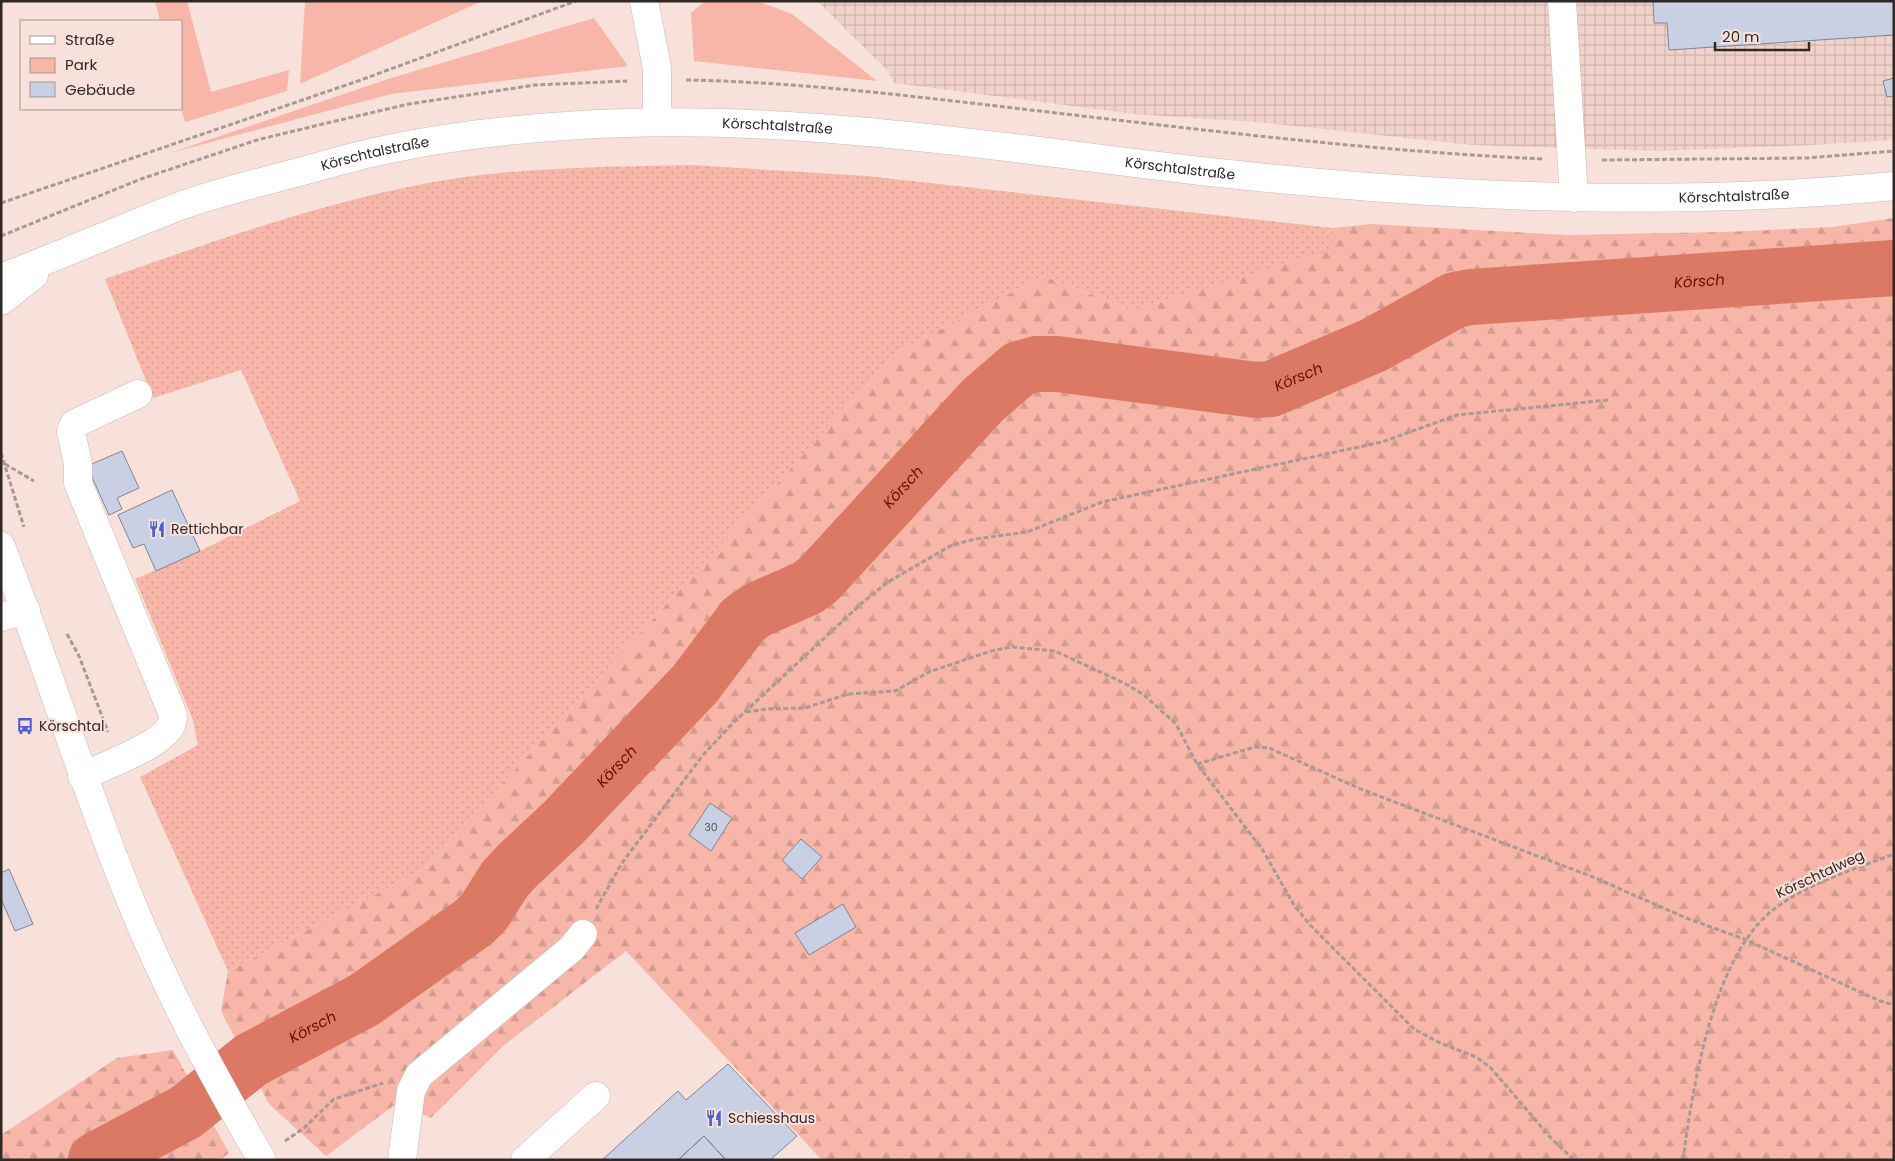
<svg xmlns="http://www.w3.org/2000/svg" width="1895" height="1161" viewBox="0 0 1895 1161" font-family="Poppins,sans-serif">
<defs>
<pattern id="industrial-grid" width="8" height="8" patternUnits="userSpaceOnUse" patternTransform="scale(1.25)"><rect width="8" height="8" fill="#f1d2ca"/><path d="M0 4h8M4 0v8" fill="none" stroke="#cfb4ad"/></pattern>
<pattern id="forest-firs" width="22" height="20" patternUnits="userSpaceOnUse" patternTransform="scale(1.25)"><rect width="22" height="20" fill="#f7b6a7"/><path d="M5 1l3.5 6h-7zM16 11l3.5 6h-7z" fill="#d49c90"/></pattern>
<pattern id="garden-dots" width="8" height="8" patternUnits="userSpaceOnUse" patternTransform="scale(1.25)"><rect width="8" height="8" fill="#f7b6a7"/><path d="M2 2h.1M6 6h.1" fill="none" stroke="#d49c90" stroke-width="1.8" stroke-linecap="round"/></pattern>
</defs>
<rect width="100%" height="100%" fill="#f8e1db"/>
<path fill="url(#industrial-grid)" d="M817,1H1894V140L1811,145L1659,151L1473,145L1255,122L1134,114L894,83L887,70Z"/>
<path fill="#f7b6a7" d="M155,1H187L211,92L289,70L287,91L185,122L181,108V21H160Z
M305,1H482L300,84Z
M705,1H757L792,14L877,81L694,61L691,13Z
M594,18L628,66L391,94L170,153L388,79Z"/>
<path fill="url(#forest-firs)" d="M1894,218V1160H822L626,951L503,1046L431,1118L397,1103L326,1156L269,1104L221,1011L228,971L424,869L898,351L1044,276L1132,310L1331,250L1333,228L1371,224L1566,235L1723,232L1832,227Z
M173,1050L229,1153L220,1160H1V1135L117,1058Z"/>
<path fill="url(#garden-dots)" d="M692,165L867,176L1333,228L1332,250L1132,310L1044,276L898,351L424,869L228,971L140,777L198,745L193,720L135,579L200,551L300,501L241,370L153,398L105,279C212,242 317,204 428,183C514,167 604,167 692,165Z"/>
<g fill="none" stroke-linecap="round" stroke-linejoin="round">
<path stroke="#db7964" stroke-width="56" id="s1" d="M96,1160L186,1112L251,1060L364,1000L474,922L484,912L505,879L518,865L563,823L695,684L743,620L757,610L807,588L819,579L982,401L1019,369L1036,364H1057L1256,390L1271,389L1374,345L1455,300L1471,297L1894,268"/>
</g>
<path fill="#cad0e3" stroke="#7f8495" d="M1653,1H1894V35L1669,50L1667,23H1654Z
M1894,78V96L1887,97L1883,81Z
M122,451L139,488L117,498L122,509L109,515L87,466Z
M172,490L200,551L156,571L144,544L133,548L118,515Z
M710,803L732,818L711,851L689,835Z
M801,839L822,857L802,879L782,860Z
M9,869L33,924L15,931L1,899V873Z
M843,904L856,927L809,955L795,933Z
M728,1064L797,1136L770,1160H726L704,1136L678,1160H602L678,1091L686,1100Z
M704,1136L726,1160H678Z"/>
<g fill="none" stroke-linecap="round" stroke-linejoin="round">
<g stroke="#ceb8b3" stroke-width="29">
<path id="minor" d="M644,1L657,68V122
M1562,1L1574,198
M1,617L26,610
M82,776C103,767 162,745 171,725C174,720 173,715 171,710L78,483V465L71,431L74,424L138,394
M402,1160L411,1091L419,1075L572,948L583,934
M525,1160L596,1096"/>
</g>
<g stroke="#ceb8b3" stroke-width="29">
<g id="major">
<path id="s2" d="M1,278C61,255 120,229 180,206C216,193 254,184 291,174C319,167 347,158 375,152C437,138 503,130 566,126C779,110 999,148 1210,172C1437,197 1666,208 1894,186"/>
<path d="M1,301L34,275"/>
<path d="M1,546C47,665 84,787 132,904C168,993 214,1077 262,1160"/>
</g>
</g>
<path stroke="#a99893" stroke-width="3" stroke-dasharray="5 2.5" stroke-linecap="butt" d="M686,80C798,82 911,96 1022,109C1196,129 1369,151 1543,159
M1602,160L1807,158L1894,151
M1,203L358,81L576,1
M1,236L141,179L257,140L327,123L409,104L535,85L627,81
M1,453L24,527
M5,464L34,481
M67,634L79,656L108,732
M746,712L767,709L805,708L848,694L895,691L929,672L991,651L1011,647L1055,651L1126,684L1144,695L1176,724L1197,764L1262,849L1294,905L1310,925L1414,1029L1440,1043L1476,1057L1490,1067L1551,1138L1574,1160
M1197,764L1255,747L1269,748L1363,790L1593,877L1686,918L1744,939L1880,1001L1894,1005
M596,909L622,863L703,755L735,721L862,603L888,582L952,545L975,539L1027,532L1102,502L1382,442L1457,415L1608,400
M285,1141L304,1128L334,1099L383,1083
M1683,1160C1693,1086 1713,952 1777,907C1811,882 1855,869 1894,854"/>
<use href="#minor" stroke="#fff" stroke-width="28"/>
<use href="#major" stroke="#fff" stroke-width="28"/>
</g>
<defs>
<g id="restaurant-bare" transform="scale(1.35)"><path d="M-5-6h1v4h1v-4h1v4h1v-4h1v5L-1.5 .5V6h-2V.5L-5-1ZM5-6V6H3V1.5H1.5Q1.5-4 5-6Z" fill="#4c5ed3" stroke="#f8e1db" stroke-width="2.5" paint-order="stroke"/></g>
<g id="bus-bare" transform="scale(1.35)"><path d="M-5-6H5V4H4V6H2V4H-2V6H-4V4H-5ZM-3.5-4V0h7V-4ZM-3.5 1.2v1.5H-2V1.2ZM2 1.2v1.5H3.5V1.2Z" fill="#4c5ed3" stroke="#f8e1db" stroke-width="2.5" paint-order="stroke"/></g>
</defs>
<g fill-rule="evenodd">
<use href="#restaurant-bare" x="157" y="529"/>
<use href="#bus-bare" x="25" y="726"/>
<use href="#restaurant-bare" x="714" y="1118"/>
</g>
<g text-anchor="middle" stroke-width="4" stroke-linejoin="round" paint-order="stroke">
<g font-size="11" fill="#565255">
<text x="711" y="831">30</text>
</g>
<g font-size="14" fill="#302826" stroke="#f8e1db">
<text dy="5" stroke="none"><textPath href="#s2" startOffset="800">Körschtalstraße</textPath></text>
<text dy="5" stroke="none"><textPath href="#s2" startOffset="395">Körschtalstraße</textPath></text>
<text dy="5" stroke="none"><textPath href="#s2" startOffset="1205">Körschtalstraße</textPath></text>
<text dy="5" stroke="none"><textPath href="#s2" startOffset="1760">Körschtalstraße</textPath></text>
<text transform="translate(1820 874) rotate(-25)" y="5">Körschtalweg</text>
</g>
<g font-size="14" fill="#302826" stroke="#f8e1db" text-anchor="start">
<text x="171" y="534">Rettichbar</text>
<text x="39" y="731">Körschtal</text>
<text x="728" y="1123">Schiesshaus</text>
</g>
<g font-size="15" font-style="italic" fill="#670e00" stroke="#f8e1db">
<text dy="5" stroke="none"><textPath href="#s1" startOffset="1935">Körsch</textPath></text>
<text dy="5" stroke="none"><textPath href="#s1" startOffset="1515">Körsch</textPath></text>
<text dy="5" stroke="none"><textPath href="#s1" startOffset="1065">Körsch</textPath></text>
<text dy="5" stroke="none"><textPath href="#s1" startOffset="660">Körsch</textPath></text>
<text dy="5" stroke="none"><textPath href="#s1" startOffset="255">Körsch</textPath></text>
</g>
</g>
<rect width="1895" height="1161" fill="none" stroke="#302826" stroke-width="5"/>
<rect x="20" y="20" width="162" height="90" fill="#f8e1db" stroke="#a89793"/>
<rect x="30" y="36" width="25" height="8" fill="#ffffff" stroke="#a89793"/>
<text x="65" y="45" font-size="15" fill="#302826">Straße</text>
<rect x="30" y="58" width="25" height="15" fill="#f7b6a7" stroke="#a89793"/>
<text x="65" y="70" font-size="15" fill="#302826">Park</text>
<rect x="30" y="82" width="25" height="15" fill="#cad0e3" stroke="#a89793"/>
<text x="65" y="95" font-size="15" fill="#302826">Gebäude</text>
<path d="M1715 42v8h94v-8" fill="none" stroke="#302826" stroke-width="2.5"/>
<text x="1722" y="42" font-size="15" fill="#302826" stroke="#f8e1db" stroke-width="4" paint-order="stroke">20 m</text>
</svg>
